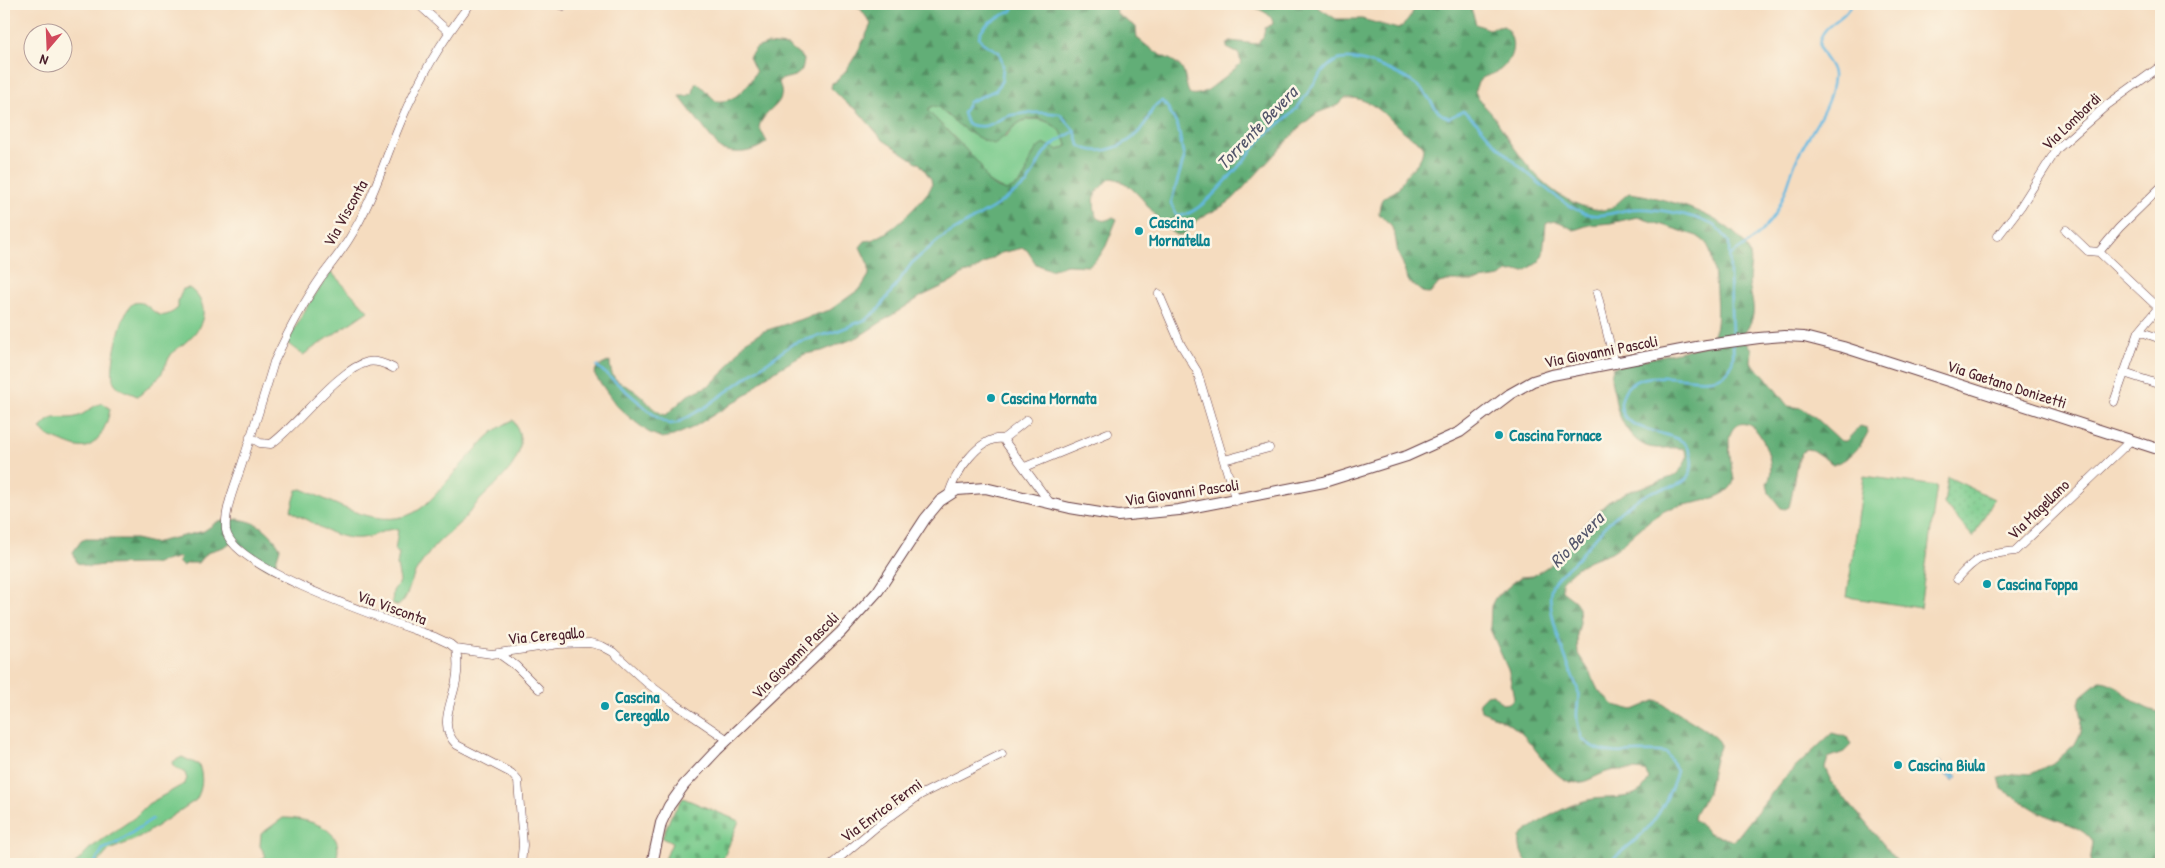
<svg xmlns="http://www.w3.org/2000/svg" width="2165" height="868" viewBox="0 0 2165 868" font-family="'Patrick Hand',sans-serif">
<defs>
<pattern id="forest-firs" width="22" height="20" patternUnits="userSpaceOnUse" patternTransform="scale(1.25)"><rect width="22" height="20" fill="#62ae77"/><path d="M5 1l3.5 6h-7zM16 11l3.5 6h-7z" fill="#538d62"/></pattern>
<pattern id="cemetery-stones" width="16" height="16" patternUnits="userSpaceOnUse" patternTransform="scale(1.25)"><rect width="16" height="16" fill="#78ca8b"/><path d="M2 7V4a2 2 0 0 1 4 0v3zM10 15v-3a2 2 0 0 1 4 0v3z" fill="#69ad78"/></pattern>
<pattern id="park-dots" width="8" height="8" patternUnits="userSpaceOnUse" patternTransform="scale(1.25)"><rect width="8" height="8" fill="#78ca8b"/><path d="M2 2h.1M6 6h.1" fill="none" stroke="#69ad78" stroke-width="1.8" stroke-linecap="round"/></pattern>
<pattern id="water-ripples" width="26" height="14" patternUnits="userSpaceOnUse" patternTransform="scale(1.25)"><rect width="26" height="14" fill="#65b9e1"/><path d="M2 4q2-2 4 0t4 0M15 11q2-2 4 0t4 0" fill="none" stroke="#5596b7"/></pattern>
</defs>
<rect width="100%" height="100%" fill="#fcf5e5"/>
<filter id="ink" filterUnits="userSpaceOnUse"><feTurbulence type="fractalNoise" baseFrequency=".02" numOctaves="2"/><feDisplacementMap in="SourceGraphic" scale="10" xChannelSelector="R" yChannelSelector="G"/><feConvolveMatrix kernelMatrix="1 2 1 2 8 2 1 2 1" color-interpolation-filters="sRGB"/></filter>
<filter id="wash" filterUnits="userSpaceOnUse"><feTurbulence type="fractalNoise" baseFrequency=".0096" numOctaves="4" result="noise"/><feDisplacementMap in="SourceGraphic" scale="20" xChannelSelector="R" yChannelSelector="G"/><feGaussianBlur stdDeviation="1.12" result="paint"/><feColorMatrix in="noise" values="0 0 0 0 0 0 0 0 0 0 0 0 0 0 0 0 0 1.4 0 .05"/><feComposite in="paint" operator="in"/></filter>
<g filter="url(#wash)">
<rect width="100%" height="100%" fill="#f5dcbf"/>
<path fill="#78ca8b" stroke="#61745b" d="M933,106L938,107L963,128L985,141L1006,137C1011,129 1018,121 1027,120C1045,116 1064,128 1067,146L1059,150L1045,145L1028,165L1026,174L1022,181L1013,189L1006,191L988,182L972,156L928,111L930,107Z
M331,272L368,311L303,355L287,343L308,305Z
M189,288C210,303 206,324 188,340C184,344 178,348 173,352C167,359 165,369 160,376C154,383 146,389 140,395L137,396C129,392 118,390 114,382C108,373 121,307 134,303C153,298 153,329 178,308V301L183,289Z
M103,403L110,409C108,422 100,443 86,447C78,449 70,444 63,442C53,438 47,436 40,429C53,410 62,422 79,416C88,412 93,405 103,403Z
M513,420C534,452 505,475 484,496C475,504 469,514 461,522C452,531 441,538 433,548C427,556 420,564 415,573C409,584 409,598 398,606L392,603L393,591L400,581L397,565L399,553L395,551L398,530C387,527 378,535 368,537C345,542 326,531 308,520C302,517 296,516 291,510L297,490L302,489C336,503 384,534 420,509C434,499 454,472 467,459C484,441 490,431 513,420Z
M1864,476L1937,486L1920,608L1847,597Z
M182,757L199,765C203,777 203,788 196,800L139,838L109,850L97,864H75L89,849L134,818L148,804L184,784L187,779L185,773L173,766L172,762Z
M283,818C309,818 351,830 334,864H255L266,856L260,846L261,834Z"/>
<path fill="url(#forest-firs)" stroke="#566651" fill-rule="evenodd" d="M852,4H1113L1118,15L1136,27L1137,38C1144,43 1151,50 1159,54C1167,59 1176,60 1182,69C1187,77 1185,87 1190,94C1195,95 1201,94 1206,91C1209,90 1240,65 1241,63L1239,54L1227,48V45L1230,41L1257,44L1263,37L1265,28L1273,24C1273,13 1257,9 1248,4H1313L1336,19H1362L1398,29C1407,23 1413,15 1415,4H1478L1471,8L1476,24L1488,29L1504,26C1517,39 1515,58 1500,70C1489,78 1479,73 1475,91C1478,102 1489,109 1495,118C1520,158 1550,205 1601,210C1613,211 1620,199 1629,193C1664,197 1734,217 1749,252C1753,262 1749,271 1749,282C1750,295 1756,307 1752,319C1750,326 1746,330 1743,336V342L1749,345L1752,349L1751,363L1764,375L1788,406L1802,408L1815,417L1841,441H1846L1860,426L1867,428L1868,432C1861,447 1849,461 1833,464L1812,450L1805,449C1792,464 1795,489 1789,507L1785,509L1781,508L1769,493L1767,483C1777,471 1765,435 1752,427C1739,418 1730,428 1729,441C1729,454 1732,468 1734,480C1731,499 1693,503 1678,506C1653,512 1636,534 1616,549C1610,554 1602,555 1595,558C1582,563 1571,571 1562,582V591L1575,601L1579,607L1580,623L1577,635L1578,654L1588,669L1598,690L1614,705L1633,710L1657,700C1669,709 1718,734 1720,743C1721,748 1717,753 1715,758C1712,769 1711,781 1708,792C1704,802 1695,808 1694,819L1709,833L1734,841L1782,780L1832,733L1847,737L1851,745L1844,752L1828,758L1825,768L1832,783L1900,864H1528C1521,855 1519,848 1520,837C1532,824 1571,803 1588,800C1609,795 1640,804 1649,778L1645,771C1635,770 1621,769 1610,771C1597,774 1584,786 1570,782C1551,776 1535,746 1521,733C1510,722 1495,717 1481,711L1479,702L1486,695L1493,694L1502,704L1509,703L1514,698L1509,672L1490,629L1491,606L1495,598L1520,577L1533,576L1553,563L1588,521L1608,502L1627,492L1672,477C1680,472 1686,464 1687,455L1684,449C1671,446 1661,450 1649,447C1629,441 1617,416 1615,397C1613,387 1608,377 1614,367L1707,345C1711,338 1715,332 1716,324C1718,307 1715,260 1708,246C1705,241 1701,239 1697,236L1637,217L1611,223L1589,225L1574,230C1563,225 1558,217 1546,224L1543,254L1539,262L1525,271L1508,272L1500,277L1474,281H1447L1439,283L1430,294L1422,292L1407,280L1403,264L1398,254L1395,236L1391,225L1379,214C1380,191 1387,199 1399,188C1400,186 1401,183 1402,181C1410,167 1424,163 1423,145C1418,141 1412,138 1407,134C1388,119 1372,96 1345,98L1338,105L1317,113L1302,125L1234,198C1223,208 1209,212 1198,220C1192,225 1188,234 1180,235C1163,237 1140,181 1111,178C1094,193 1092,194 1096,217C1102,222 1106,221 1113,217L1117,219L1106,246L1099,257L1088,266L1067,265L1050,270L1036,264L1027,250L1023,248L1001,253L971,272L963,274L952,282L922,296L858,337L822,351L805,354L780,368L765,377L748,394L692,428L673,436L662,438L648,432L629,417L616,405L594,374L597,367L610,361C610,385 625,382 639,394C649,402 653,412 666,415L688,395L710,385L723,373L745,342L764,331L830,310L861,288L869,275V266L860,247L865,241C887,239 915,208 929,191L932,185L931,179L920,164L883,140L857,110L846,103L831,88L832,83C845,80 865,38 871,24L860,8ZM933,106L938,107C954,122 973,138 994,144C1006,137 1013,124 1025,120C1043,114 1064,128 1067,146L1059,150L1045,144L1036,149L1028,165L1026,174L1018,185L1006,191L998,188L988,182L980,165L972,156L928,111L930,107Z
M767,44L788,46L804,59C803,79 792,75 778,81C791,105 764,108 759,127L767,142C753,153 737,155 720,149L679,96H687L693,93L695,83H698L716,101C736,103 747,87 756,72L749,57L756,48Z
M238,519C258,522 270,530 280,548L275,565L270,570L231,542C219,553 212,544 198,563H189L182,566L178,562L180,557L153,564L103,565L89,567L77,563L73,552L81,541L85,539H135L153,543L204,531L217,522Z
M2099,681C2122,681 2134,710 2161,712V864H2090L2093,842C2083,827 2066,824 2050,817C2033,810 2018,798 2002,789L1999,777L2016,773L2031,774L2055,762L2075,744L2081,732L2082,719L2079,703L2081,696Z"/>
<path fill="url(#cemetery-stones)" stroke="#61745b" d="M683,798L739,821L721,864H663L672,843L662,838L671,816Z"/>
<path fill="url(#park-dots)" stroke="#61745b" d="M1948,477L1994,499L1973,537L1944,504Z"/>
<path fill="url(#water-ripples)" stroke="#586c86" d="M1939,761L1958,776L1953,781L1935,766Z"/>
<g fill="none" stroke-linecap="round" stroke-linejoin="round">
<path stroke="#65b9e1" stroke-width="2.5" d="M1015,4L1012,11C1000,17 982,22 979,37L983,43L999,52L1003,65L1002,80L996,90L969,102L963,113L967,124C991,131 992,120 1012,115C1029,112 1044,112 1060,114L1075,131L1079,145C1100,159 1131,145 1144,125C1151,116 1151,105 1162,101L1168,108L1178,127L1184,158L1171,203L1177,216C1202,218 1245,157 1263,138C1274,126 1289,119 1299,105C1309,93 1321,68 1336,61C1342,58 1351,59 1358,60C1376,63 1411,78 1423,91C1433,101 1434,113 1449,118L1463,111C1475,118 1483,130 1492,140C1510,159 1561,205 1584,213C1599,219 1617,211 1632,209C1653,207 1695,215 1713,225C1720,229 1725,236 1729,242L1732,340
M1731,255C1747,245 1760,235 1771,220C1784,203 1788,180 1796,161C1808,133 1831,109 1833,78C1835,63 1816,55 1820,40C1824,23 1846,19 1851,4
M597,366L655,416L669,424L677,423L704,408L794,343L837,331L867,319L878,310L912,263L941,238L994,207L1027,184L1044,153L1056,142L1075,131
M94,864L103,849L117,843L152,819
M1606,864C1646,833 1662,820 1677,771L1667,753C1644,748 1617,758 1595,748C1591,746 1586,742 1582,739C1580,732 1577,724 1577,717C1576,707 1581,697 1577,687C1569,666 1540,601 1554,582C1560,573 1571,566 1578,558C1594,540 1608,520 1628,506C1634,501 1643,496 1651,492C1661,488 1682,487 1688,477C1695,466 1692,446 1680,440C1662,430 1619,431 1621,403C1622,398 1623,393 1626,389C1653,354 1740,412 1733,345"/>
</g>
</g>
<g filter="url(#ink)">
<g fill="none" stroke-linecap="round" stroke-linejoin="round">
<g stroke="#643b41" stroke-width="9">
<path id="street" d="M418,4L449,32
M558,4L564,6
M2066,230L2088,251L2099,252L2161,310
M1998,236L2021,206L2057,149L2107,105L2161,66
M2099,252L2119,228L2161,187
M1597,293L1615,364
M1159,294L1181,345L1197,371L1236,501
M2139,331L2161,339
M2124,373L2161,385
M2114,402L2139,331L2158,308
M250,437L260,443L271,444C298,425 338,369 368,362C375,360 386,364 393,368
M1003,439L1027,420
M1224,460L1269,448
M1025,467L1108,433
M949,494C954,474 980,435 1003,439L1050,503
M1957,579C1978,555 1984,555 2015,551L2130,441
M456,649L450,644L435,637C397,623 231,570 226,530C224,509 236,483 242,464C253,430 264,396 274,362C288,332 303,303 322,276C331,264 341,252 349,239C372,203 384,161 401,121C419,79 442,40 470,4
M456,649L492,654L559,644L590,643L602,646L613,652L647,683L674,703L728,740
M456,649C458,660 458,670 456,681C452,704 437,726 457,745L511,773L518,781L523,845L521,864
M498,653L516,666L539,689
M832,864L876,827L920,795L1002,754"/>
</g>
<g stroke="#643b41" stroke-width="12">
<path id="secondary" d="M652,864L661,823L669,806L684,785L717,750L841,632L878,591L925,519L940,501L957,490L985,488L1070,508L1118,516L1179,510L1324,482L1407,456L1460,432L1510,394L1533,381L1552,375L1707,345L1759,338L1784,336L1804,337L1843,347L2161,450"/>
</g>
<use href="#street" stroke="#fff" stroke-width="8"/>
<use href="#secondary" stroke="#fff" stroke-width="10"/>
</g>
</g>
<g fill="#0f9aa8" stroke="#fcf5e5" stroke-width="2">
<circle cx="1139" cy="231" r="5"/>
<circle cx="991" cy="398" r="5"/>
<circle cx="1499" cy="435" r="5"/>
<circle cx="1987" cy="584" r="5"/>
<circle cx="605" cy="706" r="5"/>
<circle cx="1898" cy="765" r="5"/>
</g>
<g text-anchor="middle" stroke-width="5" stroke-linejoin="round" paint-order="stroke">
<g font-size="16" fill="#4a1f2b" stroke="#fcf5e5">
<text transform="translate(2071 121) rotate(-44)" y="6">Via Lombardi</text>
<text transform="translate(345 213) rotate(-61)" y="6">Via Visconta</text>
<text transform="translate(1601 351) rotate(-11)" y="6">Via Giovanni Pascoli</text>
<text transform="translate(2007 384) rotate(18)" y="6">Via Gaetano Donizetti</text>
<text transform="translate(1182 492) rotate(-8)" y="6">Via Giovanni Pascoli</text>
<text transform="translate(2038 509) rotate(-44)" y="6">Via Magellano</text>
<text transform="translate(392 607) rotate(20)" y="6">Via Visconta</text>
<text transform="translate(546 635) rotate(-5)" y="6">Via Ceregallo</text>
<text transform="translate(795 655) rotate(-45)" y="6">Via Giovanni Pascoli</text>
<text transform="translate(881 810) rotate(-36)" y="6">Via Enrico Fermi</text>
</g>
<g font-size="16" font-weight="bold" fill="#0d838f" stroke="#fcf5e5" text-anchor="start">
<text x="1149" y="228">Cascina<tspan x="1149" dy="18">Mornatella</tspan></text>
<text x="1001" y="404">Cascina Mornata</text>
<text x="1509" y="441">Cascina Fornace</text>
<text x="1997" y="590">Cascina Foppa</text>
<text x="615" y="703">Cascina<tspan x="615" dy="18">Ceregallo</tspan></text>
<text x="1908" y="771">Cascina Biula</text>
</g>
<g font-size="18" font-style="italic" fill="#53556b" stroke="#fcf5e5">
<text transform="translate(1257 128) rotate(-46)" y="6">Torrente Bevera</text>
<text transform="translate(1577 540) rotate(-46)" y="6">Rio Bevera</text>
</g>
</g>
<rect width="2165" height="868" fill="none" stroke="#fcf5e5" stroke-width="20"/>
<g transform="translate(48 48) rotate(199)"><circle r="24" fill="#fcf5e5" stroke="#b59f9b"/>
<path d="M0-4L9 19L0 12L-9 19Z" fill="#d1495b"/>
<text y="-8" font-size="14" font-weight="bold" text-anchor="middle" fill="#4a1f2b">N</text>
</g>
</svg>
